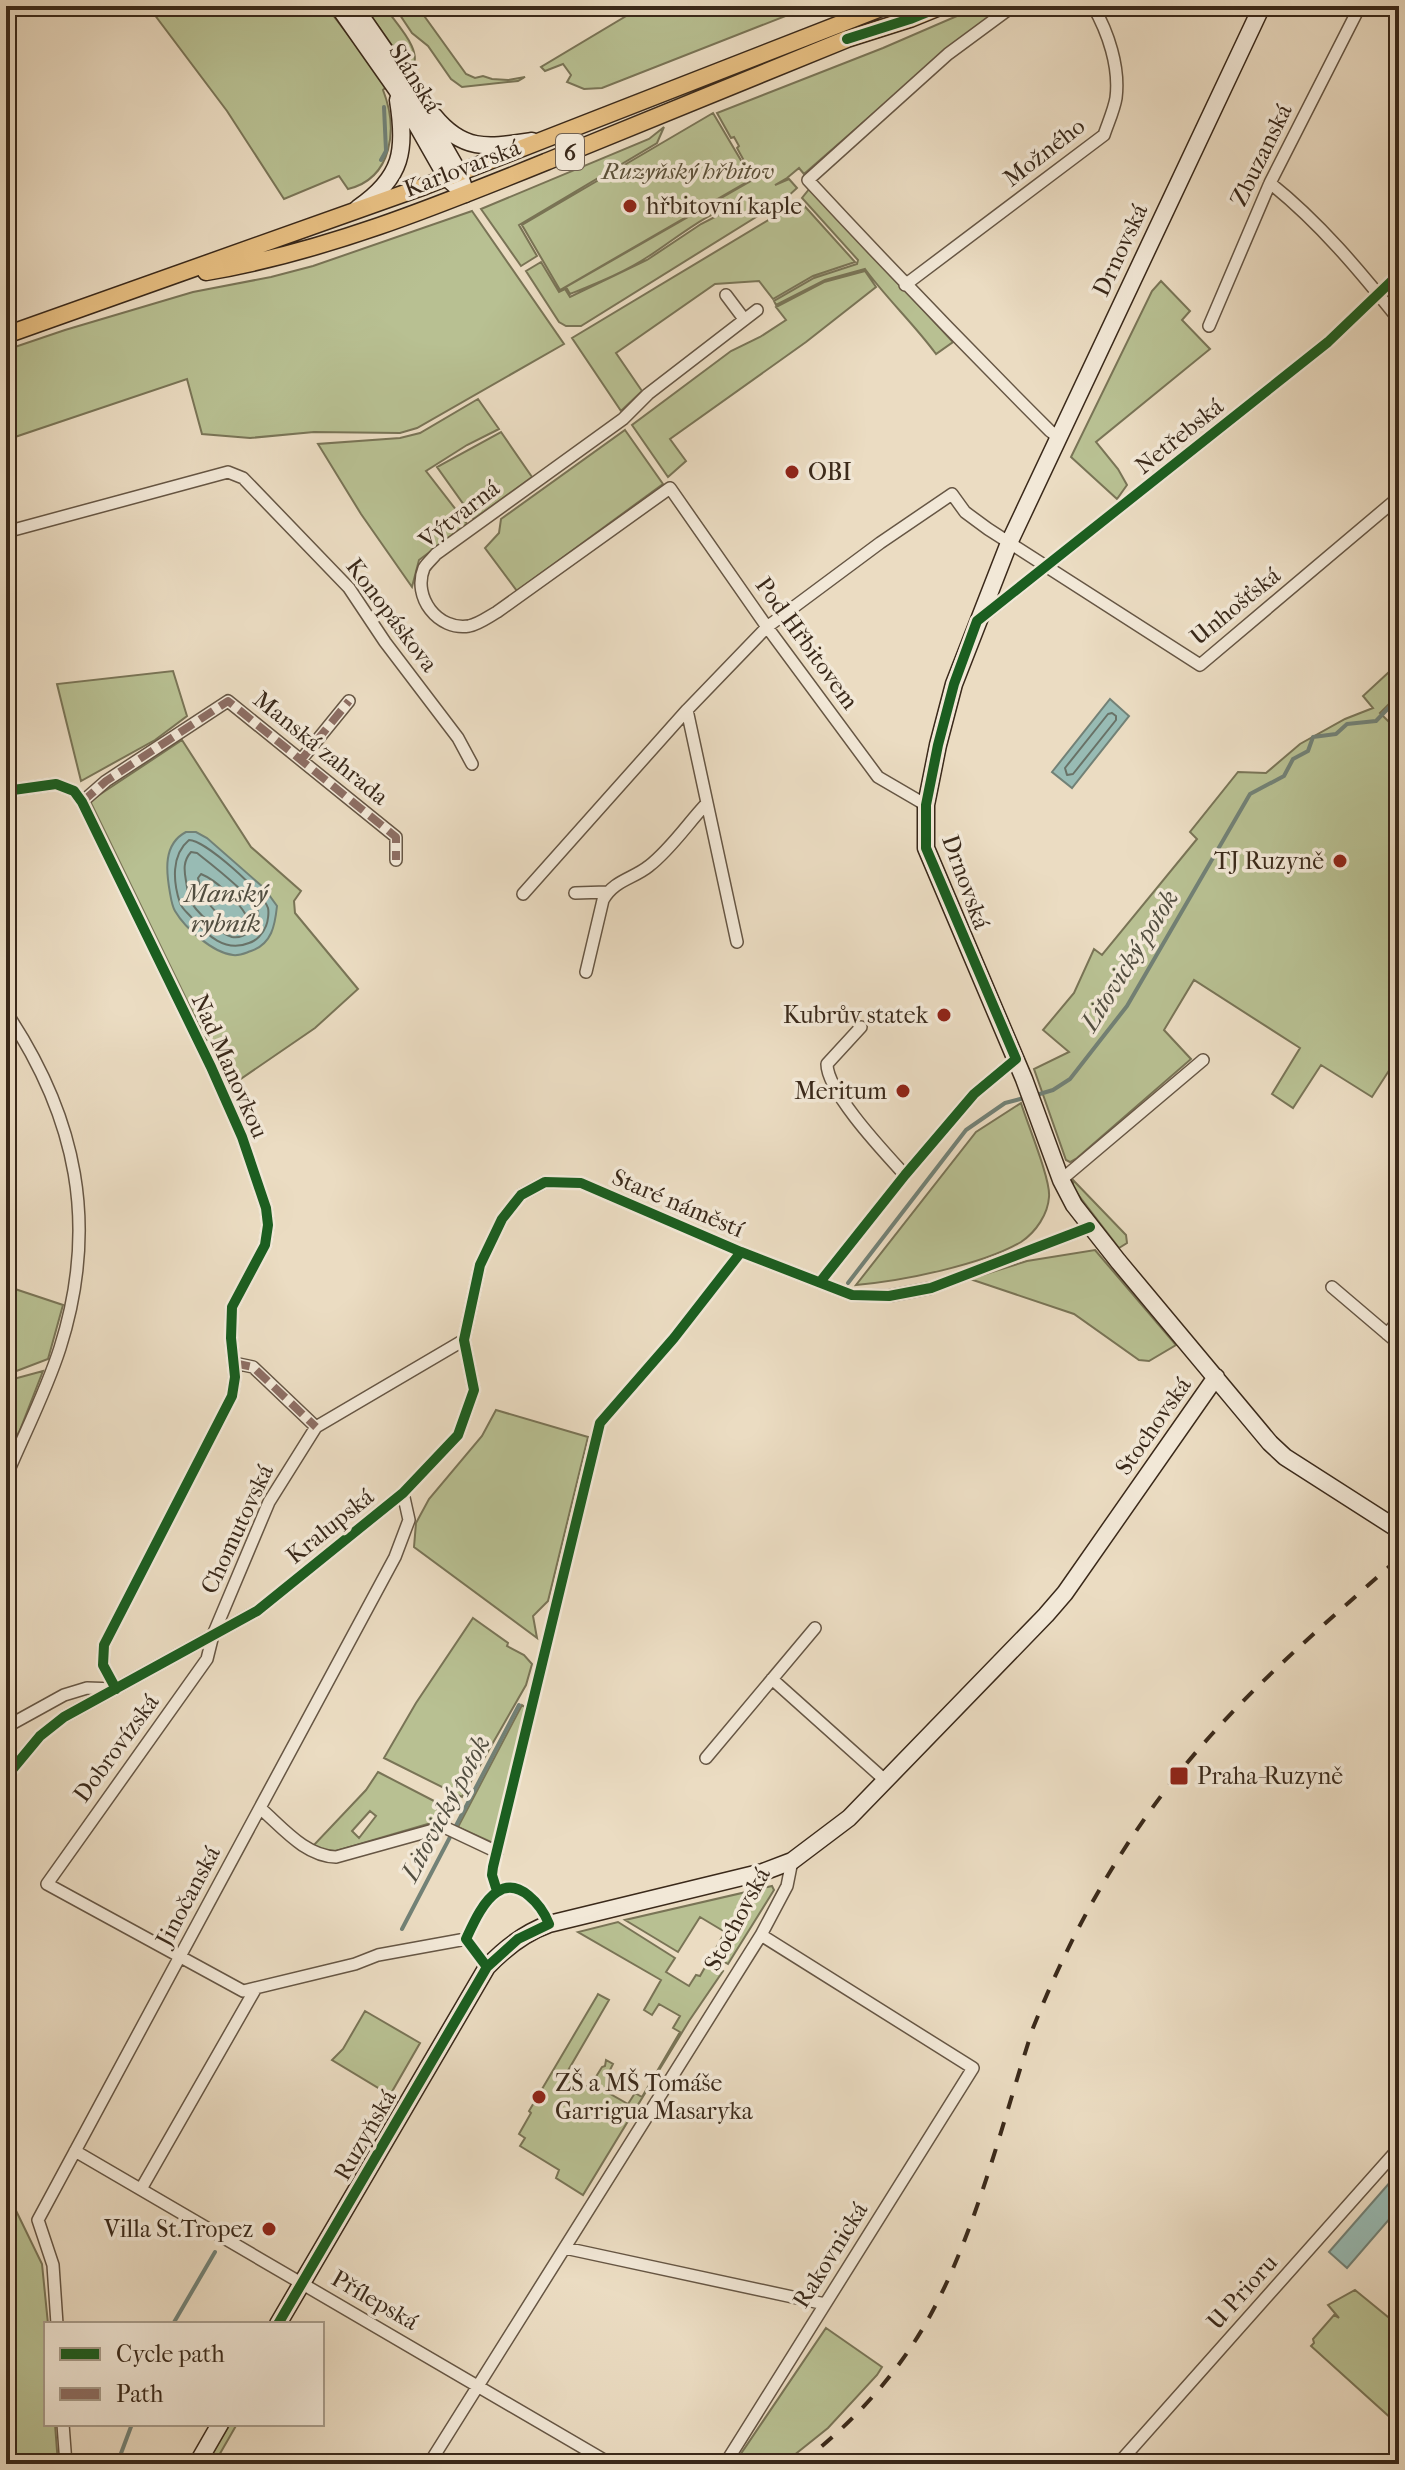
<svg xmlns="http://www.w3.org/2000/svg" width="1405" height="2470" viewBox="0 0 1405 2470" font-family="'IM FELL French Canon',serif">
<rect width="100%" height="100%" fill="#ebdcc2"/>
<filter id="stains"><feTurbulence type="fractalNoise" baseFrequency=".0025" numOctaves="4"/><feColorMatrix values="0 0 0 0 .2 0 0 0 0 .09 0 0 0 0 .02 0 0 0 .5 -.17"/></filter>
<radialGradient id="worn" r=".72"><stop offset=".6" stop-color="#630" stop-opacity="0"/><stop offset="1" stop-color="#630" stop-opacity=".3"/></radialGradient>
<path fill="#b8c092" stroke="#797456" stroke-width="2" fill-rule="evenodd" d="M148,6H326L387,86L383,90C398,128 393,178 348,189L339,176L284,199L227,111Z
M364,6H384C395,23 427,53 410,71Z
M394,6H417L466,74L475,78L483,76L492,79L508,80L525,77L518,81L462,87L451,79L428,46L412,33Z
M643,6H811L602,88L584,89L567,82L571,75L563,64L545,71L541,67Z
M980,6H1007L946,50L804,174L799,168L787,178L775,185L789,179L797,188L785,199L581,326H566L559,322L526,271L541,262L559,292L565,289L570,297L647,260L701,224L740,204C709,210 677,238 649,256C625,272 597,283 570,294L566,287L754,179L737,148L739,146L734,137L731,138L717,113L883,48Z
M713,113L752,179L560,290L522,225Z
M664,127L657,143L519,225L537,256L521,266L481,209L649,139Z
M810,188L953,342L936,354C914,324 887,299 865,269L825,280L776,305L774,301L814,278L857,264L858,260L802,198Z
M800,201L855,262L813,276L773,299L759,281L715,284L616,353L642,391L621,411L572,338Z
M472,211L564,344L417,428L400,433L314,432L250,438L202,434L187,379L6,440V350L65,330L193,292L271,277L313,266Z
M865,271L876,287L806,342L670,439L686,461L668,477L632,425L731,351L760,337L786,320L776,307L824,282Z
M1161,281L1190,311L1182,320L1210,349L1096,442L1118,469L1127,485L1117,499L1071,457L1152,291Z
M478,399L499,429L467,445L426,471L467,524L419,560L412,587L361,514L318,444L400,438L420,433Z
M625,430L663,484L517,591L485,548L499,533L501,519Z
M501,432L532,477L474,519L437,467Z
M173,671L187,716L155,740L81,781L57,684Z
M1389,672L1395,679L1399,675V694L1380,713L1388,721L1399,706V1055L1372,1097L1321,1065L1293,1108L1272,1094L1300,1048L1194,980L1164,1030L1191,1059L1077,1158L1070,1162L1066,1160L1034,1069L1069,1052L1043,1030L1074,993L1094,949L1102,955L1197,839L1190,832L1238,772L1266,773L1300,744L1345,719L1373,708L1363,696Z
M182,740L251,847L301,891L294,901L295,913L358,989L315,1028L229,1087L90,801Z
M1021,1103C1027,1123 1051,1180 1049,1197C1048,1214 1036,1232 1021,1242C982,1265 902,1281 856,1285L976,1132Z
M1073,1180L1126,1235L1127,1243L1119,1248L1073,1188Z
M1095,1250L1176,1345L1149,1361L1139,1360L1074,1314L970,1279L1027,1261Z
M6,1286L63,1305L48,1359L6,1375Z
M43,1371L20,1430L6,1457V1381Z
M496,1410L588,1437L548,1601L533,1616L537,1638L414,1547L416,1523L429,1499L482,1436Z
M473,1618L508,1643L507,1646L524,1655L532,1664L526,1685L462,1797L384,1758L416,1703Z
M522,1705L526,1708L493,1843L458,1827Z
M378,1772L436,1802L438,1821L329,1853L312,1847L366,1790ZM370,1811L376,1816L359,1838L352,1831Z
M772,1886L774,1890L728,1964L712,1955L725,1932L700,1917L678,1952L625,1920Z
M618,1922L675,1958L666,1972L689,1986L696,1975L700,1976L708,1962L723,1971L689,2021L583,2195L556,2178L559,2170L520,2146L525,2138L519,2134L531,2113L529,2111L597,1996L598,1994L609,2000L566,2074L589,2088L602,2067L605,2066L606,2060L613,2064L607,2076L613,2080L607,2092L628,2104L635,2093L642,2097L680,2032L673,2028L680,2016L659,2004L652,2015L644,2010L661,1980L578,1932Z
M365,2011L420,2043L390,2095L332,2060L343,2049Z
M6,2190L42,2264L48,2324L46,2424H55L58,2464H6Z
M1355,2290L1399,2326V2422L1393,2420L1311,2346L1314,2343L1313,2339L1334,2315L1339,2318L1328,2305Z
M826,2328L882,2367L877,2375L828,2428L783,2464H734Z
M230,2424H237L214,2464H206Z"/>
<path fill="#98bbb4" stroke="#728176" stroke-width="2" d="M1110,699L1129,716L1072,788L1052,772Z
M186,832H196L207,838L264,888L277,906C275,925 272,944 251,951C245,953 240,956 233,955C213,953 185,928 175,911C172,906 171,899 170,893C166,871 163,844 186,832Z
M1399,2172V2208L1347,2268L1329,2252Z"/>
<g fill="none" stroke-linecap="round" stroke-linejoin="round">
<path stroke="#697267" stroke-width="2" d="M1112,713L1116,716V720L1073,774L1067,775L1065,768L1108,714Z
M189,840C205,840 263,892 268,908C269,912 268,922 266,926C263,934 256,941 249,943C225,953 207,935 192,918C188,913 182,909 180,903C173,882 171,855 189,840Z
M191,852L197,853C211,864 250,894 257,909C263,923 246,940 232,937C220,934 195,911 190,900C188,895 187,887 186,881C184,870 183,861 191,852Z
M201,874C216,880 237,900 246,915L242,922L234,925C214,913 202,900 198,878Z"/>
<path stroke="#728176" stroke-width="4" d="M381,160L386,151L384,107
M1033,1096L1053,1090L1070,1079L1127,1006L1250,794L1284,776L1293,759L1308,751L1313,737L1336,734L1347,724L1376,721L1399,697
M848,1283L966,1130L1005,1103L1024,1098
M402,1929L519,1705
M173,2324L215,2252
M117,2464L132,2424"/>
<g stroke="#665644" stroke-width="14">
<path id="street" d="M1013,6L948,54L808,180C887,265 967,348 1050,431L1058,437
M1270,183C1319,222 1360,271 1399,320
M905,285L1104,135C1108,123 1114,110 1116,98C1120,67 1108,32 1093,6
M726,295L744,319
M757,310L648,394L623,419L436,554C433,558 427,563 424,568C412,597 438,631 469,626C479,624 488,617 497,612L670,488L767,627L878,777L926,805
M1209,326L1270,183L1360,6
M6,532L228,472L243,478L349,588L385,642L458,738L472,764
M981,618L1328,342L1399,274
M687,710L737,942
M301,760L349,701
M6,791L56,784L74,791L82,802L211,1067L242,1137L266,1208L268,1225L265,1245L232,1307L231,1338L235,1377L232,1396L104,1645L103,1665L116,1689
M82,802L106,781L228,701L396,837V860
M575,893L607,892
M523,894L687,710L767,627L880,543L952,494L965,512L988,529L1200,665L1399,497
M586,972L603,900C614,880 633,879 649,866C671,849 688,823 707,803
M6,1012C77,1118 99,1225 60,1348C46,1392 24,1434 6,1477
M861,1027L827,1064C827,1092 885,1153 905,1175
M1061,1180L1203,1060
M820,1282L905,1175L974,1094L1016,1059
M1332,1287L1399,1344
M1387,1334L1399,1320
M464,1340L316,1427L269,1502L213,1635L207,1659L47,1884L243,1991L355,1964L378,1955L466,1939
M234,1363L253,1367L316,1427
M772,1679L886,1781
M6,1727L64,1695L87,1688L116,1689
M706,1758L815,1628
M6,1777L40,1736L64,1717L257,1611L403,1493L458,1435L474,1390L464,1340L480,1265L502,1219L521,1195L545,1182L581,1183L741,1252L852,1295L889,1296L931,1288L1090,1227
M260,1808C283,1828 305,1856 336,1857L444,1827L497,1852
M466,1939C473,1924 483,1901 497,1892C519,1877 542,1906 549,1924
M466,1939L487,1967
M75,2151L611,2464
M141,2189L256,1988
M565,2248L825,2304
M57,2324L53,2265L38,2220L395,1557L409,1520L403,1493
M63,2424L66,2464
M429,2464L761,1935L787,1886L792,1861
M725,2464L973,2068L761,1935
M1118,2464L1399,2148"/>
</g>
<g stroke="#3a291a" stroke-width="19">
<path id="secondary" d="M338,6L397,90L447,178L465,194
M354,6L408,84L459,173L463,185
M1262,6L1009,543L954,684L938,745L926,805V848L1024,1079L1061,1180L1074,1205L1118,1261L1270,1443L1285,1457L1399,1530
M434,116C464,153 490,147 532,141
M358,208C403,177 406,150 398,100
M278,2324L487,1967C505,1948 524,1933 549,1924L763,1872L792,1861L849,1818L1046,1615L1065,1593L1216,1377
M197,2464L220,2424"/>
</g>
<g stroke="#3a291a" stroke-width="19">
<path id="primary" d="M206,272C324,252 437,206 548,161C648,120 748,80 847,39L910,19L942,6
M6,335L425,186L886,6"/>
</g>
<use href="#street" stroke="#f2e8d7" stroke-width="11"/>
<use href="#secondary" stroke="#f2e8d7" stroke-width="16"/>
<use href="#primary" stroke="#e6be81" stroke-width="16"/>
<path stroke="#3a291a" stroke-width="4" stroke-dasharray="14 14" stroke-linecap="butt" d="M800,2464C853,2423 899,2373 931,2314C977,2229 1003,2120 1033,2028C1076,1920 1134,1820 1213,1733C1270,1670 1336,1614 1399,1558"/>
<path stroke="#8d6e63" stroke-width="8" stroke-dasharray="16 8" stroke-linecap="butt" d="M301,760L349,701
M82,802L106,781L228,701L396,837V860
M234,1363L253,1367L316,1427"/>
<g stroke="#f2e8d7" stroke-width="15">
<path id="cycleway" d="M847,39L910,19L942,6
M6,791L56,784L74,791L82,802L211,1067L242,1137L266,1208L268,1225L265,1245L232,1307L231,1338L235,1377L232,1396L104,1645L103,1665L116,1689
M820,1282L905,1175L974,1094L1016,1059L926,848V805L938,745L954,684L977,621L1328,342L1399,274
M6,1777L40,1736L64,1717L257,1611L403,1493L458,1435L474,1390L464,1340L480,1265L502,1219L521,1195L545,1182L581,1183L741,1252L852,1295L889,1296L931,1288L1090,1227
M497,1891L492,1875L493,1867L600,1423L674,1338L741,1252
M278,2324L487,1967L518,1939L549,1924C542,1906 519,1877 497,1892C483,1901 473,1924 466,1939L487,1967"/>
</g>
<use href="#cycleway" stroke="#1b5e20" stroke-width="10"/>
</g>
<g fill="#8f2418" stroke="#f2e8d7" stroke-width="3">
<circle cx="630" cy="206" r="8"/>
<circle cx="792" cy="472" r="8"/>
<circle cx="1340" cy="861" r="8"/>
<circle cx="944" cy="1015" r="8"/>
<circle cx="903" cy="1091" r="8"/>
<rect x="1169" y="1766" width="20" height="20" rx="4"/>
<circle cx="539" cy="2097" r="8"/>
<circle cx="269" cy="2229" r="8"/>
</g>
<g text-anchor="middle" stroke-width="7" stroke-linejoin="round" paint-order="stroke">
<rect fill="#f2e8d7" stroke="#716253" stroke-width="2" x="556" y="134" width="28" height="36" rx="6"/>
<g font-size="22" font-weight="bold" fill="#3a291a">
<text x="570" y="160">6</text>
</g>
<g font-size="24" fill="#3a291a" stroke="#f2e8d7">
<text transform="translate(415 78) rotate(58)" y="8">Slánská</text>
<text transform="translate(1044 152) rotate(-38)" y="8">Možného</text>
<text transform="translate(1261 155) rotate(-64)" y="8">Zbuzanská</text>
<text transform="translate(462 168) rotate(-21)" y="8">Karlovarská</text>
<text transform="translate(1120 250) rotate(-65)" y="8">Drnovská</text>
<text transform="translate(1179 436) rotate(-39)" y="8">Netřebská</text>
<text transform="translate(459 514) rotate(-38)" y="8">Výtvarná</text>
<text transform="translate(1235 606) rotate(-39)" y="8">Unhošťská</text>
<text transform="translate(392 615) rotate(53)" y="8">Konopáskova</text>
<text transform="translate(807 643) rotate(54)" y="8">Pod Hřbitovem</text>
<text transform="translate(321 748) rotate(39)" y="8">Manská zahrada</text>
<text transform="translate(966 882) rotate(70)" y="8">Drnovská</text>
<text transform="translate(230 1066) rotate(66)" y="8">Nad Manovkou</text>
<text transform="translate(678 1203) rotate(23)" y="8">Staré náměstí</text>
<text transform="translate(1153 1426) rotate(-55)" y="8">Stochovská</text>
<text transform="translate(330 1526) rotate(-39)" y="8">Kralupská</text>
<text transform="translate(237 1529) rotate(-65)" y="8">Chomutovská</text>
<text transform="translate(116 1748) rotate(-54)" y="8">Dobrovízská</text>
<text transform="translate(188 1896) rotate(-62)" y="8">Jinočanská</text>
<text transform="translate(737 1919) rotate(-62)" y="8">Stochovská</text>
<text transform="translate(365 2135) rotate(-60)" y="8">Ruzyňská</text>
<text transform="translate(830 2255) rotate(-58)" y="8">Rakovnická</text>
<text transform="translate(1242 2292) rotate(-48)" y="8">U Prioru</text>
<text transform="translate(375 2300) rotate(30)" y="8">Přílepská</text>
</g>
<g font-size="24" font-style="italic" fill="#5a4f38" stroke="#f2e8d7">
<text x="688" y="179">Ruzyňský hřbitov</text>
</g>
<g font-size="24" fill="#3a291a" stroke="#f2e8d7" text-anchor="start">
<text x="646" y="214">hřbitovní kaple</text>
<text x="808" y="480">OBI</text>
<text x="1324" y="869" text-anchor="end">TJ Ruzyně</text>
<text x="928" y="1023" text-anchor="end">Kubrův statek</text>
<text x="887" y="1099" text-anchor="end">Meritum</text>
<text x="1197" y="1784">Praha-Ruzyně</text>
<text x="555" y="2091">ZŠ a MŠ Tomáše<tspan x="555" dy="28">Garrigua Masaryka</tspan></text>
<text x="253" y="2237" text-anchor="end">Villa St.Tropez</text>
</g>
<g font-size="26" font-style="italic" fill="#524e40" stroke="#f2e8d7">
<text x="226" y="902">Manský<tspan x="226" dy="30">rybník</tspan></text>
<text transform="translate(1129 960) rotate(-58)" y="9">Litovický potok</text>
<text transform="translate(445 1808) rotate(-62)" y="9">Litovický potok</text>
</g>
</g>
<rect width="1405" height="2470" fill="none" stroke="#ebdcc2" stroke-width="32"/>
<rect x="8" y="8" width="1389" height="2454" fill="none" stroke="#3a291a" stroke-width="4"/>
<rect x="16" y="16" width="1373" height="2438" fill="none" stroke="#3a291a" stroke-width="2"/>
<rect x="44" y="2322" width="280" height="104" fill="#f2e8d7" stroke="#a89c8b" stroke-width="2"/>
<rect x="60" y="2348" width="40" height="12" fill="#1b5e20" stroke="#a89c8b" stroke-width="2"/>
<text x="116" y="2362" font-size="24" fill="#3a291a">Cycle path</text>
<rect x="60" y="2388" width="40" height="12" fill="#8d6e63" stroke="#a89c8b" stroke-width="2"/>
<text x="116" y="2402" font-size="24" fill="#3a291a">Path</text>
<rect width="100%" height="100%" filter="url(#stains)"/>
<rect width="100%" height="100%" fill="url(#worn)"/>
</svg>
